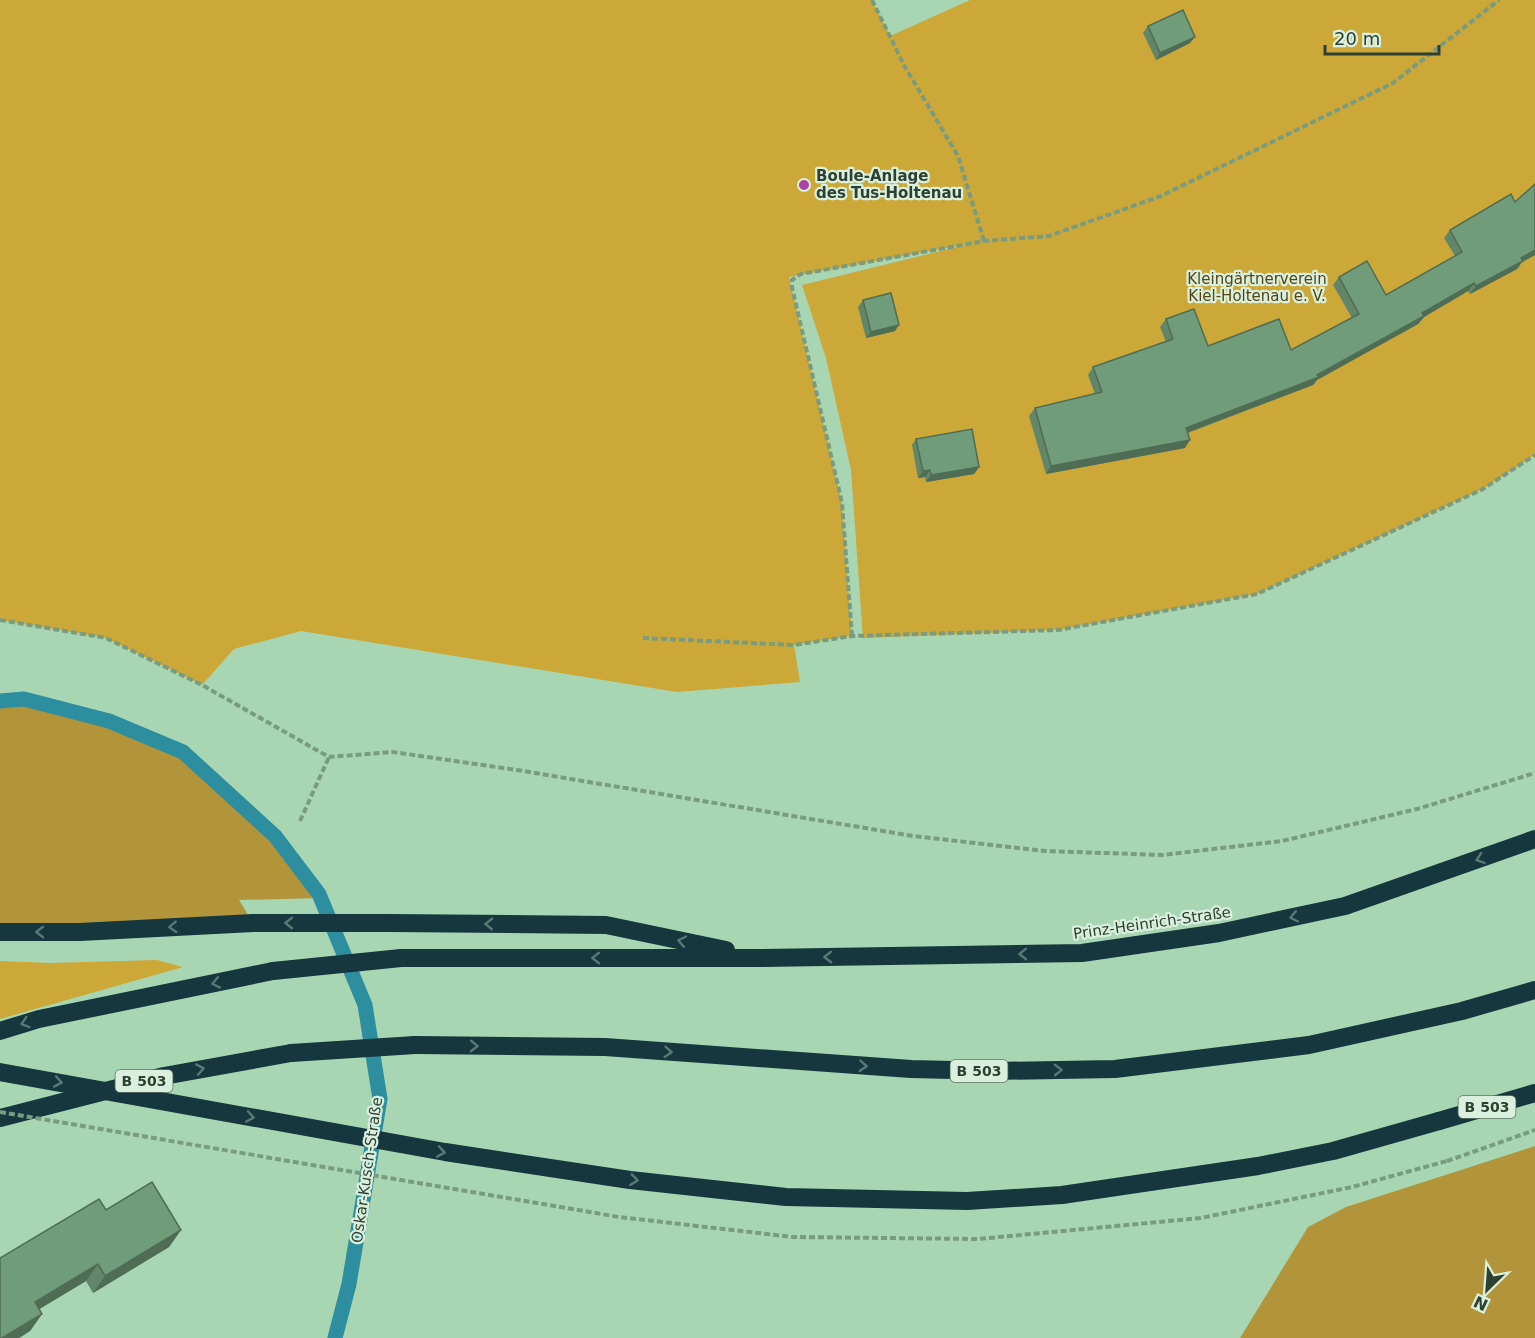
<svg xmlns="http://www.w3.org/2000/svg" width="1535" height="1338" viewBox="0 0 1535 1338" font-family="'DejaVu Sans',sans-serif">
<rect width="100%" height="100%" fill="#a9d6b2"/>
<path fill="#cba838" d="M0,0H872L890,36L970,0H1535V455L1483,489L1257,594L1058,630L863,638L851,470L826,358L802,285L969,244L789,277L842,503L852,636L794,645L800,682L677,692L301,631L234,649L202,685L106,638L0,620Z
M157,960L183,967L0,1019V961L50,963Z"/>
<path fill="#b2953a" d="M24,699L183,752L275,836L320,898L239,900L253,923L0,932V701Z
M1535,1146V1338H1240L1308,1227L1346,1207Z"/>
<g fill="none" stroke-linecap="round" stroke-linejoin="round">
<path stroke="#799b80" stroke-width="4" stroke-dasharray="6 3" stroke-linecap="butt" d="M872,0L905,67L958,156L984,241
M0,620L106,638L202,685L329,757L393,752L517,770L913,836L1045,851L1162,855L1282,841L1417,809L1535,773
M852,636L842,503L792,287V280L801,274L984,241L1049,236L1161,196L1393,83L1499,0
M643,638L794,645L852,636L1058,630L1257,594L1483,489L1535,455
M300,821L329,757
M1447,1161L1535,1130"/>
<path stroke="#2c8e9f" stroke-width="15" d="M0,701L24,699L109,721L183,752L275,836L319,894L365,1005L380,1099L349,1284L335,1338"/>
<path stroke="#15373d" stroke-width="18" d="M389,923L606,925L726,950
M0,932H80L253,923
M401,958H760L1082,953L1219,933L1345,906L1535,839
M0,1031L39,1019L273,971
M415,1045L605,1047L911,1069L995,1071L1115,1069L1309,1045L1462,1011L1535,990
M0,1118L164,1076L291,1053
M1439,1121L1535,1093"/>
<path stroke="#799b80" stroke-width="4" stroke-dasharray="6 3" stroke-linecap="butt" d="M0,1112L619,1217L793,1237L978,1239L1201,1218L1352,1187L1447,1161"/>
<path stroke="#15373d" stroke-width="18" d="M253,923H389
M273,971L401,958
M291,1053L415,1045
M0,1072L445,1152L630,1180L786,1197L967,1201L1062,1195L1258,1166L1333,1151L1439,1121"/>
</g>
<path fill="#618669" d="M1148,26L1190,43L1156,60L1143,33Z
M1535,184V255L1522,262L1517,269L1470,294L1468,291L1424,317L1418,324L1317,380L1313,385L1188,433L1185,448L1046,474L1029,416L1035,408L1095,394L1088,375L1093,367L1166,342L1160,327L1166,319L1208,346L1291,350L1352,318L1333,285L1339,277L1386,295L1455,256L1444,238L1450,230L1515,202Z
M863,300L895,331L866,338L858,307Z
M916,439L979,467L974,474L926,482L925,477L918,478L912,445Z
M106,1210L181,1230L169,1247L93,1293L86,1281L39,1309L42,1314L30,1331L19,1338Z"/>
<path fill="#4f6d55" d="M1195,37L1190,43L1156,60L1160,53Z
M1535,250V255L1522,262L1517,269L1470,294L1476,286L1521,258Z
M1474,283L1468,291L1424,317L1418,324L1317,380L1313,385L1180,435L1186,428L1317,375L1422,313Z
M899,325L895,331L866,338L871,332Z
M1190,440L1185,448L1046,474L1051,466Z
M979,467L974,474L926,482L931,475Z
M930,470L925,477L918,478L923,471Z
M181,1230L169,1247L93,1293L105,1276Z
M98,1264L86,1281L23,1319L35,1302Z
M42,1314L30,1331L19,1338H2Z"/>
<path fill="#719c7a" stroke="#4f6d55" stroke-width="1.5" d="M1183,10L1195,37L1160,53L1148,26Z
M1535,184V250L1521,258L1523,261L1476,286L1474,283L1422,313L1424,316L1317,375L1319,377L1186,428L1190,440L1051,466L1035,408L1102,392L1093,367L1173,339L1166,319L1194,309L1208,346L1279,319L1291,350L1359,314L1339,277L1367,261L1386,295L1462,252L1450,230L1511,194L1515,202Z
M891,293L899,325L871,332L863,300Z
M972,429L979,467L931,475L930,470L923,471L916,439Z
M152,1182L181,1230L105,1276L98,1264L35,1302L42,1314L2,1338H0V1258L99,1199L106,1210Z"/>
<defs><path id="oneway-chevron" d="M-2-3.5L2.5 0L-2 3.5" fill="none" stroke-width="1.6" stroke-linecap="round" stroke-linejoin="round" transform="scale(1.5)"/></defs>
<g stroke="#5a7875">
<use href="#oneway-chevron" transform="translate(1480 859) rotate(161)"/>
<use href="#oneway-chevron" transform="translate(1294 917) rotate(168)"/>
<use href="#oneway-chevron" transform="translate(289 923) rotate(180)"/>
<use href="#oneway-chevron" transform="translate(489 924) rotate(-179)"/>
<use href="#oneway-chevron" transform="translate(173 927) rotate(177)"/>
<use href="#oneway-chevron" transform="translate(40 932) rotate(-180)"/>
<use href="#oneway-chevron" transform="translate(682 941) rotate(-168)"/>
<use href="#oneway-chevron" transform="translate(1023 954) rotate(179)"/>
<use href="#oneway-chevron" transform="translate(828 957) rotate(179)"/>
<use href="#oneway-chevron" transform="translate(596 958) rotate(180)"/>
<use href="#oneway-chevron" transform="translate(216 983) rotate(169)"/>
<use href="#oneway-chevron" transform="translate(25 1023) rotate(163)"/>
<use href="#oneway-chevron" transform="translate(474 1046) rotate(1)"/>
<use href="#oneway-chevron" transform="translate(668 1052) rotate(4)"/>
<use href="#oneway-chevron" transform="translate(863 1066) rotate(4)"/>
<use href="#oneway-chevron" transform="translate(200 1069) rotate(-10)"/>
<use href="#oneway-chevron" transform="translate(1058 1070) rotate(-1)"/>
<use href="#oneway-chevron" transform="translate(58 1082) rotate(10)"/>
<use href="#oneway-chevron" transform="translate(250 1117) rotate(10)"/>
<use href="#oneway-chevron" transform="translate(441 1152) rotate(10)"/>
<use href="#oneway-chevron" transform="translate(634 1180) rotate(7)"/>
</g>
<circle fill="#ac42a3" stroke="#d9f0de" stroke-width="2" cx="804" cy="185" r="6"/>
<g text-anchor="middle" stroke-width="4.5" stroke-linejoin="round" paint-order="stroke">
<g fill="#d9f0de" stroke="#617566" stroke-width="1.5">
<rect x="950.5" y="1060" width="57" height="22" rx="4.5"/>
<rect x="115.5" y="1070" width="57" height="22" rx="4.5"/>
<rect x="1458.5" y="1096" width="57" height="22" rx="4.5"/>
</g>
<g font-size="14" font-weight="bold" fill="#2e4032">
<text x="979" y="1076">B 503</text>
<text x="144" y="1086">B 503</text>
<text x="1487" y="1112">B 503</text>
</g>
<g font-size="15" font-weight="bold" fill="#2e4032" stroke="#d9f0de" text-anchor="start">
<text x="816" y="181">Boule-Anlage<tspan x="816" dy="17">des Tus-Holtenau</tspan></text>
</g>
<g font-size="15" fill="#554514" stroke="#d9f0de">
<text x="1257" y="284">Kleingärtnerverein<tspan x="1257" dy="17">Kiel-Holtenau e. V.</tspan></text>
</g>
<g font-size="15" fill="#2e4032" stroke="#d9f0de">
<text transform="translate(1152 923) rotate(-8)" y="5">Prinz-Heinrich-Straße</text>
<text transform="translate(367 1170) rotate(-82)" y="5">Oskar-Kusch-Straße</text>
</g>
</g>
<g transform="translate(1487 1290) rotate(205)" stroke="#d9f0de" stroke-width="4.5" paint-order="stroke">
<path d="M0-4.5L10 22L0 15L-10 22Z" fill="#2e4032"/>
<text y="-9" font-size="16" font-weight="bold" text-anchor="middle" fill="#2e4032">N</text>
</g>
<path d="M1325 45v9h114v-9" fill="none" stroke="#2e4032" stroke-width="3"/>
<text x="1334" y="45" font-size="18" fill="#2e4032" stroke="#d9f0de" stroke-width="4.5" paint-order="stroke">20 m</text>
</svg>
